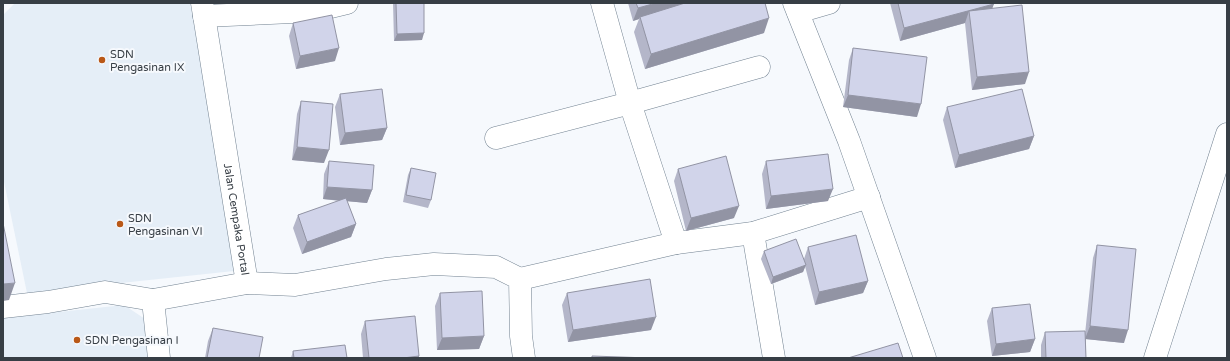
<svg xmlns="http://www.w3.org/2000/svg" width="1230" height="361" viewBox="0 0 1230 361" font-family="'Varela Round',sans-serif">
<rect width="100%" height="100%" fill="#f6f9fd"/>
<path fill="#e5eef7" d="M15,3H190L209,105L234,271L27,293L3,177V15Z
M124,305L148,321L153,358H3V318Z"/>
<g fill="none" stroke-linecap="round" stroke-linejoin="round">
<g stroke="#728291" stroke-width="23">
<g id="minor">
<path id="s1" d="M202,3L247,283"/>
<path d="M602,3L630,103L676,243"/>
<path d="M794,3L849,141L925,358"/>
<path d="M798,12L829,3"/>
<path d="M204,16L314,11L347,3"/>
<path d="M496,138L630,103L759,67"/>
<path d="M753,233L774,358"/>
<path d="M520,279L676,243L753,233L869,197"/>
<path d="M3,307L48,302L105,292L153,300"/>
<path d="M159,358L153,300L247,283L295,285L386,269L434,264L496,267L520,279L521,336L524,358"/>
<path d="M1155,358L1227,134"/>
</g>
</g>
<use href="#minor" stroke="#fff" stroke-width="22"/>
</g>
<path fill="#b4b6c9" d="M393,3H424L422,40L394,41Z
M628,3H765L764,33L645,69L634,32L639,19L633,21Z
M890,3H993L992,9L1025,84L972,90L965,23L900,41Z
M293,23L335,61L296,69L289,36Z
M853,48L917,117L843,107L849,60Z
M340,94L387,128L382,140L340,145L335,107Z
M301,101L324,163L292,160L297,114Z
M947,107L1034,136L1029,149L955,168L943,120Z
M329,161L372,190L367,203L347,201L356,224L351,237L302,254L293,228L298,215L340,201L323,199L324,174Z
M766,161L828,201L766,209L762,174Z
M411,168L431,200L428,208L403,202L408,175Z
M678,169L734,218L686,231L674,181Z
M1097,245L1124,343L1086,339V358H1041V345L1045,332L1085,334L1093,258Z
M808,247L868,281L863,293L815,305L805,266L803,272L771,284L761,259L764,251L804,259Z
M440,293L484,336L479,349L437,350L435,306Z
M567,293L651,330L568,342L562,305Z
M992,308L1035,339L1030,352L992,356L987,321Z
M365,321L419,356V358H363L361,334Z
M213,328L259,358H205L208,341Z
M293,351L347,358H291Z"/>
<path fill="#9294a4" d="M656,3H695L640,17L639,19L633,21L638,8Z
M994,4L989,17L969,11L965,23L900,41L904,28Z
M769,18L764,33L645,69L651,54Z
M424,33L422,40L394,41L397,34Z
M339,48L335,61L296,69L300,56Z
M1029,72L1025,84L972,90L977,77Z
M848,95L921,104L917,117L843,107Z
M387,128L382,140L340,145L345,133Z
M1034,136L1029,149L955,168L959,155Z
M297,147L329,150L324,163L292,160Z
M327,187L372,190L367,203L323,199Z
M833,189L828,201L766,209L771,196Z
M739,206L734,218L686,231L691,218Z
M356,224L351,237L302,254L307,242Z
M806,265L803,272L771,284L773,277Z
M868,281L863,293L815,305L819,292Z
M15,283L9,300L3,301V284Z
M656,317L651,330L568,342L573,330Z
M1090,326L1128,330L1124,343L1085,339Z
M484,336L479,349L437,350L442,338Z
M1035,339L1030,352L992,356L996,344Z
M419,356V358H403Z"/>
<path fill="#d1d4ea" stroke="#9294a4" d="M396,3H424V33L397,34Z
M636,3H656L638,8Z
M685,3H765L769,18L651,54L640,17Z
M898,3H993L994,4L904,28Z
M1022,5L1029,72L977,77L969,11Z
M332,15L339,48L300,56L293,23Z
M853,48L927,57L921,104L848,95Z
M382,89L387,128L345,133L340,94Z
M1022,89L1034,136L959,155L947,107Z
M301,101L333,104L329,150L297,147Z
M828,154L833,189L771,196L766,161Z
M726,156L739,206L691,218L678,169Z
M329,161L374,165L372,190L327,187Z
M411,168L436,173L431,200L406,195Z
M346,198L356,224L307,242L298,215Z
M3,223L15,283L3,284Z
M856,235L868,281L819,292L808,247Z
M796,239L806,265L773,277L764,251Z
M1097,245L1136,249L1128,330L1090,326Z
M650,279L656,317L573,330L567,293Z
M482,291L484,336L442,338L440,293Z
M1030,304L1035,339L996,344L992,308Z
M415,316L419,356L403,358H369L365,321Z
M213,328L263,337L259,358H207Z
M1085,331L1086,358H1046L1045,332Z
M898,343L903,358H848Z
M345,345L347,358H294L293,351Z
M592,356L649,358H592Z"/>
<g fill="#b95817" stroke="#f6f9fd" stroke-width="1.5">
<circle cx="102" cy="60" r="4"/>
<circle cx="120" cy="224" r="4"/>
<circle cx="77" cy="340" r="4"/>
</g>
<g text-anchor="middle" stroke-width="4" stroke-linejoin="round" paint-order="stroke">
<g font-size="11" fill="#373e45" stroke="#f6f9fd" text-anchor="start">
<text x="110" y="58">SDN<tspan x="110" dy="13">Pengasinan IX</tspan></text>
<text x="128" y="222">SDN<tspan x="128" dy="13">Pengasinan VI</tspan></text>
<text x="85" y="344">SDN Pengasinan I</text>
</g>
<g font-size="11" fill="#373e45" stroke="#f6f9fd">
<text dy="4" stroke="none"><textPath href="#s1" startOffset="219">Jalan Cempaka Portal</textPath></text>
</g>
</g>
<rect width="1230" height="361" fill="none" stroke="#373e45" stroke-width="8"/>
</svg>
